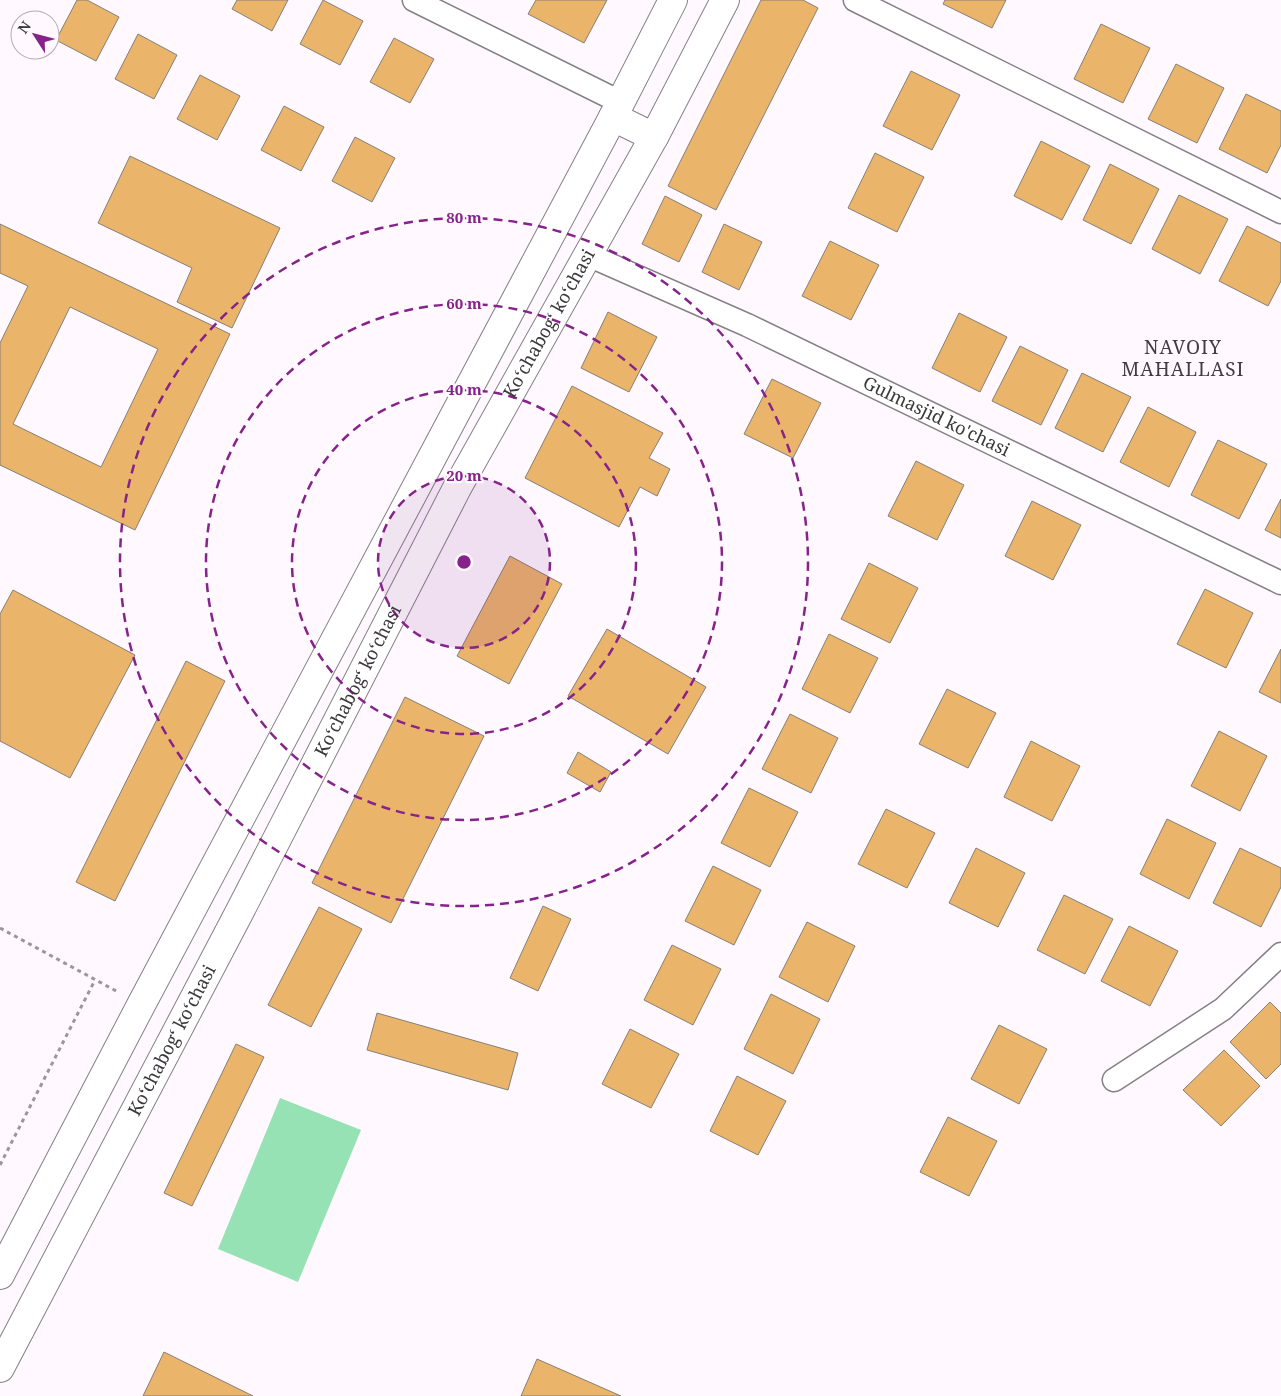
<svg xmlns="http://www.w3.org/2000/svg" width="1281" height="1396" viewBox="0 0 1281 1396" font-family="'Noto Serif',serif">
<rect width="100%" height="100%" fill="#fff9ff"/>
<path fill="#97e2b4" d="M280,1098L361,1130L298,1282L218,1249Z"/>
<path fill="#eab46a" stroke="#847f78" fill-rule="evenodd" d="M77,0H87L119,17L96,61L56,40Z
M237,0H288L272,31L232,9Z
M323,0L363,21L340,65L300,44Z
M536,0H607L584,43L528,14Z
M761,0H803L818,8L716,210L668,186Z
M945,0H1006L992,28L943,4Z
M1101,24L1150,48L1123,103L1074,79Z
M138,34L177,55L154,99L115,79Z
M394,38L434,59L410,103L370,82Z
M1176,64L1224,88L1197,143L1148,119Z
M911,71L960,95L932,150L883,126Z
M200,75L240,96L217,140L177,119Z
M1246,94L1281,111V145L1267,173L1219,149Z
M284,106L324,127L301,171L261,150Z
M355,137L395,158L372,202L332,181Z
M1041,141L1090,166L1062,220L1014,196Z
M875,153L924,177L897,232L848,208Z
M130,156L280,228L232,328L177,302L192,268L98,223Z
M1110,164L1159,189L1131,244L1083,220Z
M1179,195L1228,219L1200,274L1152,249Z
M665,196L702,215L679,262L642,244Z
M0,224L230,334L135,530L0,465V343L28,286L0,273ZM70,307L158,349L101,467L13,424Z
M724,224L762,242L739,290L702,272Z
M1247,226L1281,243V281L1268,306L1219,281Z
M830,241L879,265L851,320L802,296Z
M608,312L657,337L629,392L581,368Z
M959,313L1007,337L980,392L932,368Z
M1020,346L1068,370L1041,425L992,401Z
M1082,373L1131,397L1103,452L1055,428Z
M772,379L821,403L793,458L744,434Z
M572,386L663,433L649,458L670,469L657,496L640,487L619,527L525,478Z
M1148,407L1196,432L1169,487L1120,462Z
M1218,440L1267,464L1239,519L1191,495Z
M916,461L964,485L937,540L888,516Z
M1281,499V538L1265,530Z
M1032,501L1081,525L1053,580L1005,556Z
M510,556L562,584L509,684L457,656Z
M869,563L918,588L890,643L841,619Z
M1205,589L1253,613L1226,668L1177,644Z
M13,590L135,655L70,778L0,741V614Z
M607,629L706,687L668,754L568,696Z
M829,634L878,658L850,713L802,689Z
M1281,649V703L1259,692Z
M186,661L225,681L115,901L76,882Z
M947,689L996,713L968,768L919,744Z
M405,697L484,736L391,923L312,883Z
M790,714L838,738L811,793L762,769Z
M1219,731L1267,756L1240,811L1191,786Z
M1031,741L1080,766L1052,821L1004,797Z
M578,752L611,772L600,792L567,773Z
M749,788L798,812L770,867L721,843Z
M886,809L935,833L907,888L858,864Z
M1167,819L1216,843L1189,899L1140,874Z
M976,848L1025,873L998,927L949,903Z
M1240,848L1281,868V887L1261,927L1213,903Z
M713,866L761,890L734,945L685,921Z
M1064,895L1113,919L1085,974L1037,950Z
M543,906L571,919L538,991L510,978Z
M319,907L362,929L311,1027L268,1005Z
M807,922L855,946L828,1002L779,977Z
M1129,926L1178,951L1150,1006L1101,981Z
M672,945L721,969L693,1025L644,1000Z
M771,994L820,1019L793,1074L744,1049Z
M1270,1002L1281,1013V1064L1266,1079L1230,1042Z
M377,1013L518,1053L508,1090L367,1050Z
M999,1025L1047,1049L1019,1104L971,1079Z
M630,1029L679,1054L651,1108L602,1084Z
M236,1044L264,1057L192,1206L164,1193Z
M1224,1050L1260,1086L1221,1126L1183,1090Z
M737,1076L786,1101L758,1155L710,1131Z
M948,1117L997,1141L969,1196L920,1172Z
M164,1352L253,1396H143Z
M537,1359L621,1396H521Z"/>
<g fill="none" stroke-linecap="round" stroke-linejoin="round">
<g stroke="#868086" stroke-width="25">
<g id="minor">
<path d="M414,0L620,102"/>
<path d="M855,0L1281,212"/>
<path id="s1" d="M588,255L747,325L1281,583"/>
<path d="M1114,1080L1223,1009L1281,954"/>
</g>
</g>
<g stroke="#868086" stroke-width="30">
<path id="tertiary" d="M613,117L654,137"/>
</g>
<g stroke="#868086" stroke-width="30">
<g id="secondary">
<path d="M0,1275L141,1005L613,117L673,0"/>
<path id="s2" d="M0,1368L239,913L457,488L654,137L725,0"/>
</g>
</g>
<path stroke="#9a969a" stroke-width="3" stroke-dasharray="4 4" stroke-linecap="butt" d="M0,928L118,992
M0,1165L95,980"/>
<use href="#minor" stroke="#fff" stroke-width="22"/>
<use href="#tertiary" stroke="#fff" stroke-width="28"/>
<use href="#secondary" stroke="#fff" stroke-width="28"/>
</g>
<circle cx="464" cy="562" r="86" fill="#86238b" fill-opacity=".12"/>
<g fill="none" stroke="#86238b" stroke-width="2.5" stroke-dasharray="9 6">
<circle cx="464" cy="562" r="86"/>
<circle cx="464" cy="562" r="172"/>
<circle cx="464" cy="562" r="258"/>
<circle cx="464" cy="562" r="344"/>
</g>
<g text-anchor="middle" stroke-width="4.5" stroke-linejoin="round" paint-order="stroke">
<g font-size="18" fill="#3c393c" stroke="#fff9ff">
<text dy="6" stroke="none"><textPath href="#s2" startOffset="1180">Ko‘chabog‘ ko‘chasi</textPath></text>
<text dy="6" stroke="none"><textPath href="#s1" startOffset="384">Gulmasjid ko'chasi</textPath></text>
<text dy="6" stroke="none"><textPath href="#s2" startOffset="775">Ko‘chabog‘ ko‘chasi</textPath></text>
<text dy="6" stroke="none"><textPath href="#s2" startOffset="370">Ko‘chabog‘ ko‘chasi</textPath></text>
</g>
<g font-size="19" letter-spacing="1" fill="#433d43" stroke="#fff9ff">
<text x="1183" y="354">NAVOIY<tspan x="1183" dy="22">MAHALLASI</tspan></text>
</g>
</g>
<circle cx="464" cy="562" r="8" fill="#86238b" stroke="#fff9ff" stroke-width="2.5"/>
<g font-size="15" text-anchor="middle" font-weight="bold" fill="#86238b" stroke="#fff9ff" stroke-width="4.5" stroke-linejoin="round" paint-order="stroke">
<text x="464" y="223">80 m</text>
<text x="464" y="309">60 m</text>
<text x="464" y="395">40 m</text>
<text x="464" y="481">20 m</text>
</g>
<g transform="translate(35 35) rotate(306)"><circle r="24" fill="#fff9ff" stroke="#b1acb1"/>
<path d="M0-4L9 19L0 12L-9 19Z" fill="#86238b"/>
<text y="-8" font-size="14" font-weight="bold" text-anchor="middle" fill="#3c393c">N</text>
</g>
</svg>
